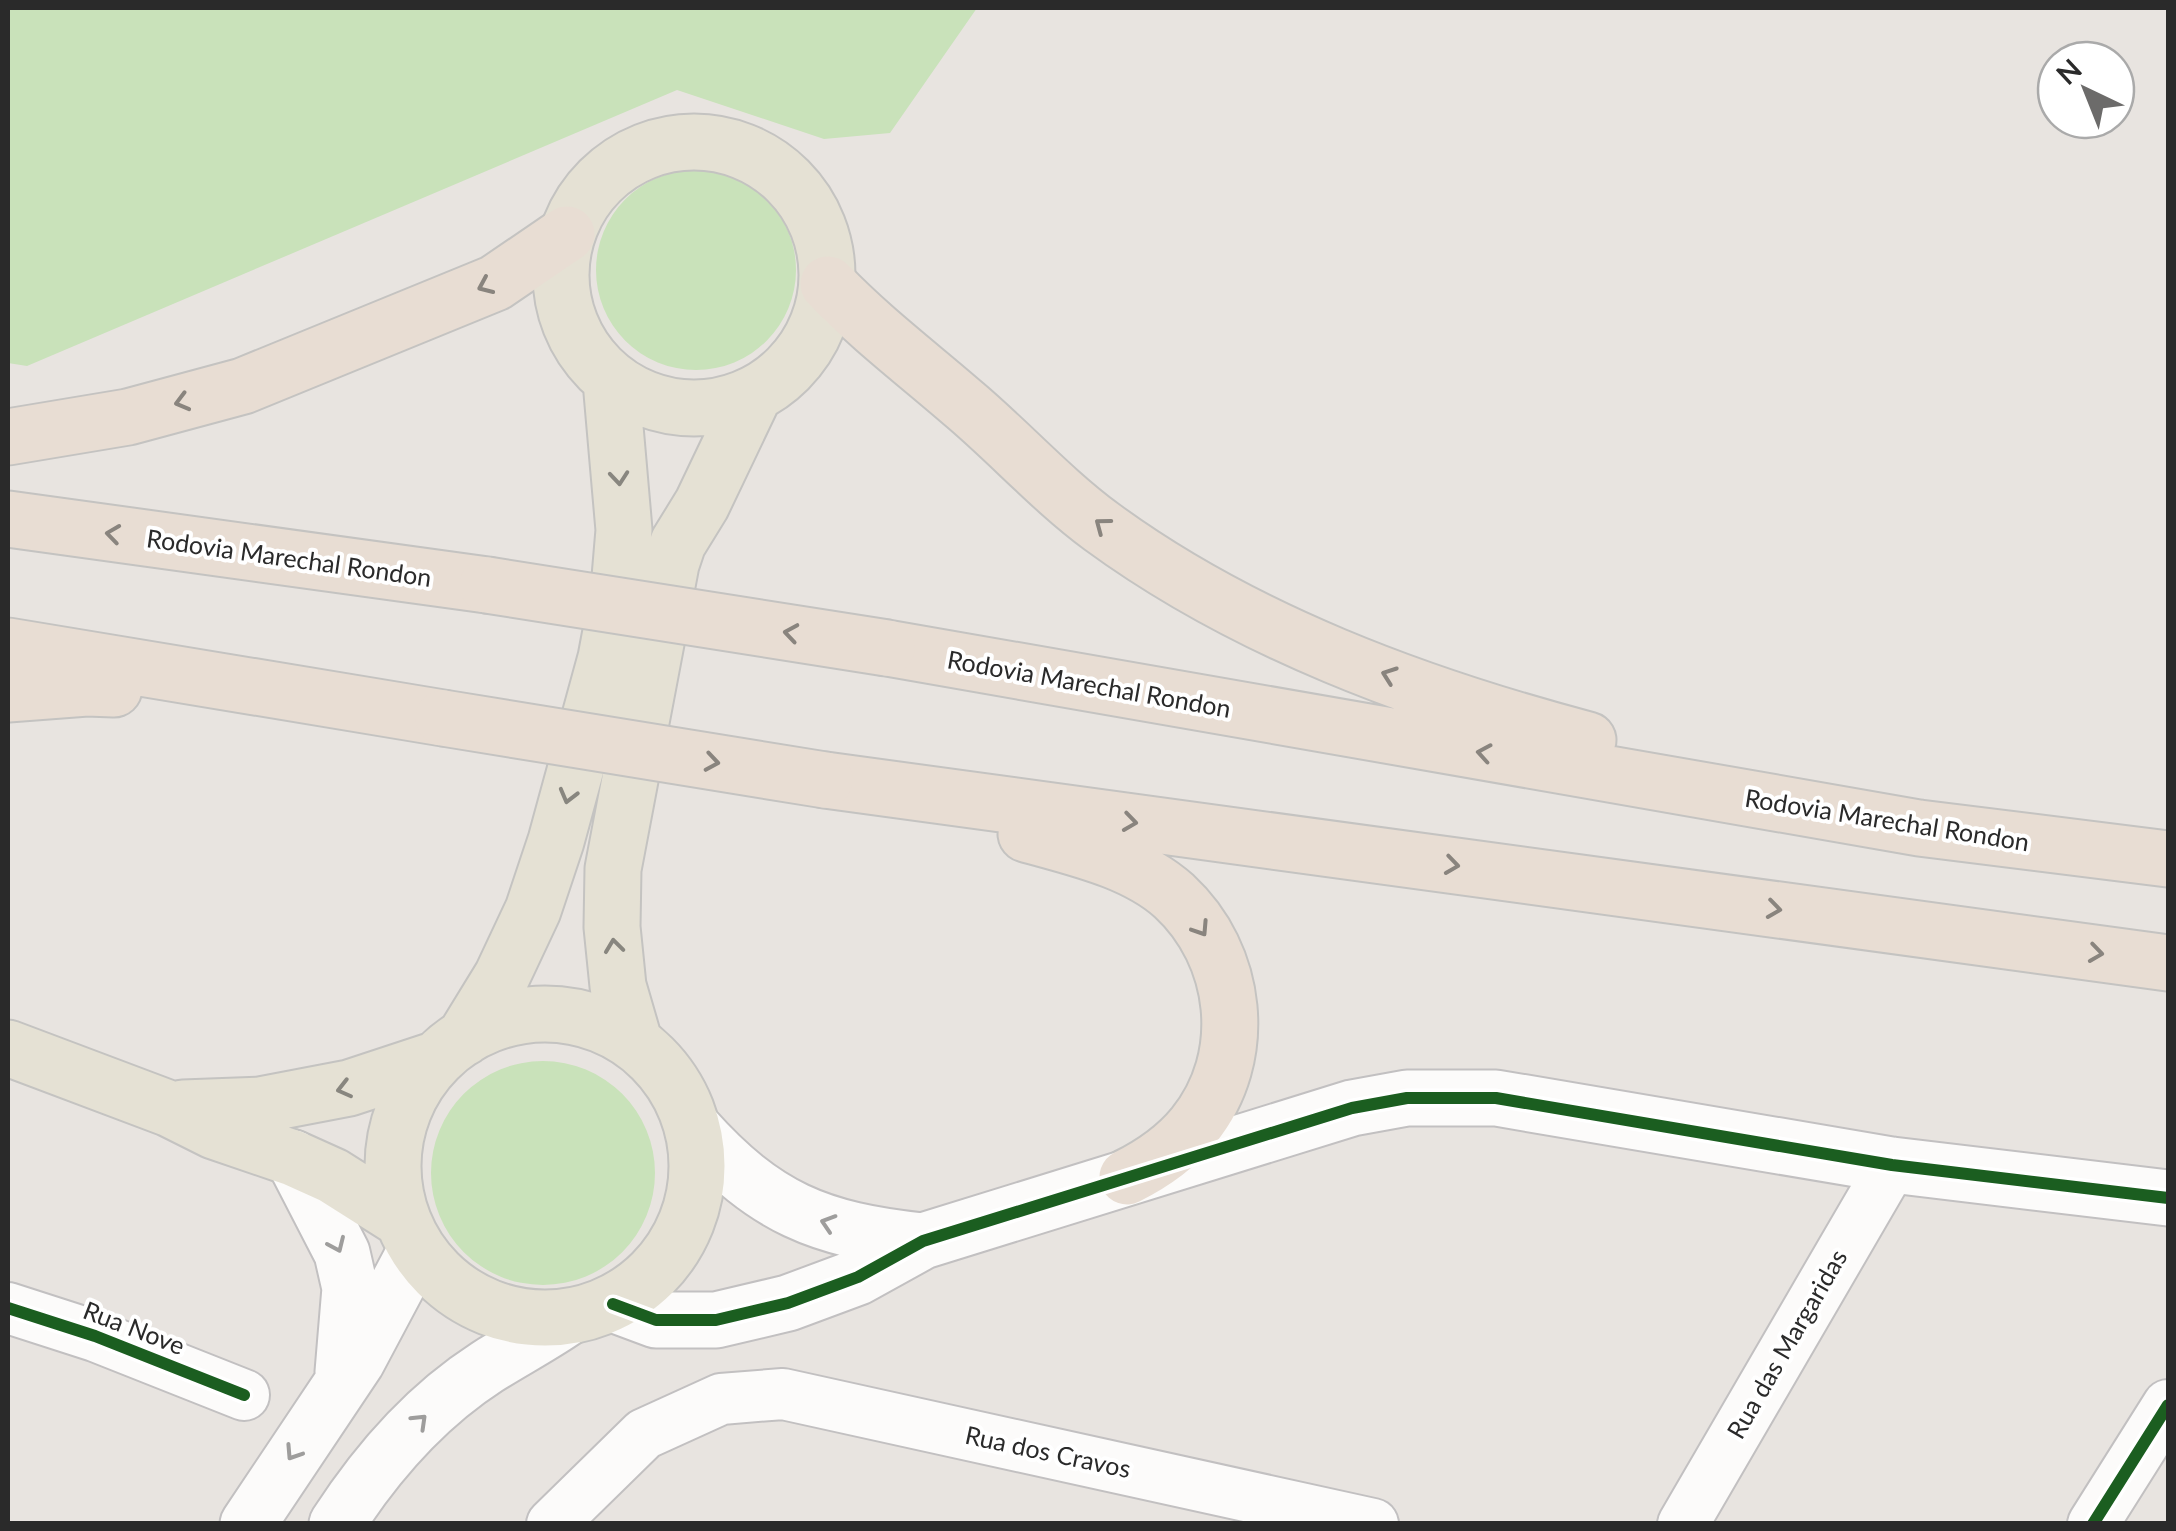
<svg xmlns="http://www.w3.org/2000/svg" width="2176" height="1531" viewBox="0 0 2176 1531" font-family="Lato,sans-serif">
<rect width="100%" height="100%" fill="#e8e4e0"/>
<path fill="#c9e2ba" d="M8,8H977L890,133L824,139L677,90L27,366L8,363Z
M596 270a100 100 0 1 1 200 0a100 100 0 1 1-200 0Z
M431 1173a112 112 0 1 1 224 0a112 112 0 1 1-224 0Z"/>
<g fill="none" stroke-linecap="round" stroke-linejoin="round">
<g stroke="#c2c0c1" stroke-width="54">
<path id="minor" d="M8,1308L95,1336L244,1395
M552,1524L644,1434L721,1399L783,1394L1373,1524
M1683,1524L1892,1165
M2093,1524L2168,1405"/>
</g>
<g stroke="#c2c0c1" stroke-width="59">
<path id="tertiary" d="M694,1129C765,1208 819,1230 923,1241
M613,1304L656,1320H716L788,1303L858,1277L923,1241L1352,1108L1407,1098H1496L1892,1165L2168,1198"/>
</g>
<g stroke="#c2c0c1" stroke-width="59">
<path id="secondary" d="M293,1158L342,1253L350,1288L343,1372
M248,1524L357,1361L416,1250
M337,1524C377,1462 425,1407 487,1367C514,1350 541,1336 567,1318"/>
</g>
<g stroke="#c4c3c1" stroke-width="59">
<path id="primary" d="M561 275a133 133 0 1 1 266 0a133 133 0 1 1-266 0Z
M393 1166a152 152 0 1 1 304 0a152 152 0 1 1-304 0Z
M464,1038L502,976L533,910L556,841L606,658L619,589L624,530L611,381
M634,1041L618,986L612,927L613,869L671,564L678,543L702,504L754,395
M8,1048L170,1109L214,1131L293,1158L333,1176L401,1219
M183,1108L260,1105L349,1088L437,1059"/>
</g>
<g stroke="#c4c3c1" stroke-width="59">
<path id="motorway" d="M828,284C870,328 919,365 965,405C1011,444 1053,491 1102,527C1244,631 1418,695 1588,740
M8,437L128,417L243,386L495,283L567,234
M8,519L487,585
M8,646L443,718
M887,648L1919,828L2168,859
M8,694L87,688L114,689
M825,780L2168,963
M1026,834C1076,848 1135,861 1174,896C1238,955 1250,1057 1194,1126C1176,1148 1153,1164 1127,1177"/>
</g>
<use href="#minor" stroke="#fcfbfa" stroke-width="50"/>
<use href="#tertiary" stroke="#fcfbfa" stroke-width="55"/>
<use href="#secondary" stroke="#fcfbfa" stroke-width="55"/>
<use href="#primary" stroke="#e5e1d4" stroke-width="55"/>
<use href="#motorway" stroke="#e8ddd3" stroke-width="55"/>
<g stroke="#c4c3c1" stroke-width="59" stroke-linecap="butt">
<path id="motorway-bridge" d="M487,585L887,648
M443,718L825,780"/>
</g>
<use href="#motorway-bridge" stroke="#e8ddd3" stroke-width="55"/>
<g stroke="#fff" stroke-width="19">
<path id="cycleway" d="M613,1304L656,1320H716L788,1303L858,1277L923,1241L1352,1108L1407,1098H1496L1892,1165L2168,1198
M8,1308L95,1336L244,1395
M2093,1524L2168,1405"/>
</g>
<use href="#cycleway" stroke="#1b5e20" stroke-width="12"/>
</g>
<defs><path id="oneway-chevron" d="M-2-3.5L2.5 0L-2 3.5" fill="none" stroke-width="1.6" stroke-linecap="round" stroke-linejoin="round" transform="scale(2.5)"/></defs>
<g stroke="#89847e">
<use href="#oneway-chevron" transform="translate(485 286) rotate(156)"/>
<use href="#oneway-chevron" transform="translate(182 402) rotate(165)"/>
<use href="#oneway-chevron" transform="translate(1102 525) rotate(-143)"/>
<use href="#oneway-chevron" transform="translate(113 534) rotate(-172)"/>
<use href="#oneway-chevron" transform="translate(791 633) rotate(-171)"/>
<use href="#oneway-chevron" transform="translate(1389 675) rotate(-160)"/>
<use href="#oneway-chevron" transform="translate(1484 753) rotate(-170)"/>
<use href="#oneway-chevron" transform="translate(712 762) rotate(9)"/>
<use href="#oneway-chevron" transform="translate(1130 822) rotate(8)"/>
<use href="#oneway-chevron" transform="translate(1452 865) rotate(8)"/>
<use href="#oneway-chevron" transform="translate(1774 909) rotate(8)"/>
<use href="#oneway-chevron" transform="translate(1201 929) rotate(57)"/>
<use href="#oneway-chevron" transform="translate(2096 953) rotate(8)"/>
</g>
<g stroke="#88867f">
<use href="#oneway-chevron" transform="translate(619 478) rotate(85)"/>
<use href="#oneway-chevron" transform="translate(568 796) rotate(105)"/>
<use href="#oneway-chevron" transform="translate(614 946) rotate(-97)"/>
<use href="#oneway-chevron" transform="translate(344 1089) rotate(166)"/>
</g>
<g stroke="#9e9d9c">
<use href="#oneway-chevron" transform="translate(828 1223) rotate(-162)"/>
<use href="#oneway-chevron" transform="translate(337 1245) rotate(66)"/>
<use href="#oneway-chevron" transform="translate(420 1421) rotate(-44)"/>
<use href="#oneway-chevron" transform="translate(293 1453) rotate(123)"/>
</g>
<g text-anchor="middle" stroke-width="8" stroke-linejoin="round" paint-order="stroke">
<g font-size="25" fill="#2a2a2a" stroke="#fff">
<text transform="translate(289 558) rotate(8)" y="9">Rodovia Marechal Rondon</text>
<text transform="translate(1089 684) rotate(10)" y="9">Rodovia Marechal Rondon</text>
<text transform="translate(1887 820) rotate(9)" y="9">Rodovia Marechal Rondon</text>
<text transform="translate(134 1328) rotate(21)" y="9">Rua Nove</text>
<text transform="translate(1787 1344) rotate(-60)" y="9">Rua das Margaridas</text>
<text transform="translate(1048 1452) rotate(12)" y="9">Rua dos Cravos</text>
</g>
</g>
<rect width="2176" height="1531" fill="none" stroke="#2a2a2a" stroke-width="20"/>
<g transform="translate(2086 90) rotate(317)"><circle r="48" fill="#ffffff" stroke="#aaaaaa" stroke-width="2.5"/>
<path d="M0-8L18 38L0 25L-18 38Z" fill="#6c6b6a"/>
<text y="-15" font-size="28" font-weight="bold" text-anchor="middle" fill="#2a2a2a">N</text>
</g>
</svg>
